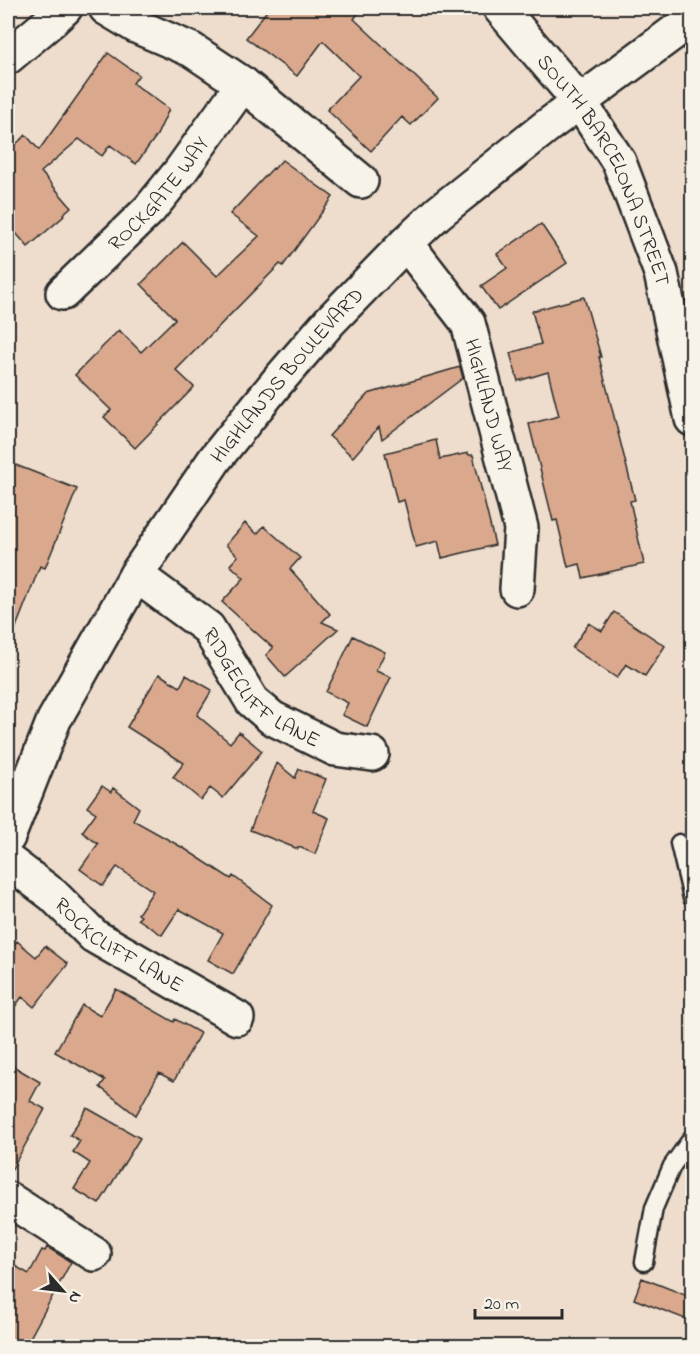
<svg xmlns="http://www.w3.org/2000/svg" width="700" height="1354" viewBox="0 0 700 1354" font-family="'Indie Flower',sans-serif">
<rect width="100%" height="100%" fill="#eeddcd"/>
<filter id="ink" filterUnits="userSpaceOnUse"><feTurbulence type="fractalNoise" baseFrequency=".0167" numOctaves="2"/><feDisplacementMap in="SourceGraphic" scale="12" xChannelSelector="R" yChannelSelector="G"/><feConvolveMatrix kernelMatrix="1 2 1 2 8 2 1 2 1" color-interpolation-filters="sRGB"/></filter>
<g filter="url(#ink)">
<path fill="#daa98d" stroke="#2b2b2b" stroke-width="1.5" d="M269,8H362L354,19L438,98L411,125L402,117L371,151L327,110L359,76L323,41L297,76L246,38Z
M108,53L139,75L133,83L169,109L157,135L136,164L110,145L102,156L79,139L41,172L71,207L63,214L64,216L28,247L8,224V151L26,135L39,150Z
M282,160L333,197L283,266L280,264L176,370L194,387L135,448L104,417L111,410L75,375L119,330L141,352L175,319L141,284L183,242L217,276L259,236L230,214L273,168L274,169Z
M541,224L567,263L498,310L481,286L507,268L497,254Z
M584,297L601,357H599L635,500L630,501L644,564L583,578L580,564L568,567L557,520L553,521L529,424L559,416L548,372L518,381L510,353L541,344L532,311Z
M460,367L463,378L382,439L379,427L353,457L329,436L368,394Z
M436,440L440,459L468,453L469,455H473L495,545L442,558L438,541L416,547L404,500L397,502L385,453Z
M8,462L77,489L45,568L40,566L9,645H8Z
M245,523L257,534L264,526L300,558L290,569L330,614L322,622L338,629L285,677L266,655L273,648L222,602L244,578L230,565L238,556L226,545Z
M614,612L665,646L645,676L626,664L617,678L572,648L589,623L602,631Z
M353,636L385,652L376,671L391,677L367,727L342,715L348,703L326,692Z
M159,674L180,687L186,675L212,690L197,715L230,743L239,732L262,751L223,798L210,788L201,800L173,777L184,763L127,727Z
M277,763L295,778L299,769L326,779L313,811L329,818L315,854L299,847L298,849L250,830Z
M102,786L111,792L113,788L139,808L133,820L185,849L231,879L233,876L272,905L233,974L208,960L223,933L179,909L162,935L138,919L141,916L138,914L153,891L117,867L103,886L80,869L98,844L82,832L96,813L87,807Z
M17,941L36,957L45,946L68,964L34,1007L22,997L8,1016V953Z
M116,989L174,1022L175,1019L200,1033L174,1081L159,1073L136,1115L100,1087L105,1080L55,1052L82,1005L100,1016Z
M8,1063L40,1082L30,1101L45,1109L8,1176Z
M87,1108L140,1138L99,1204L74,1189L90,1163L73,1152L80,1141L70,1135Z
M47,1247L71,1262L25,1347H8V1262L29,1274L42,1250L45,1251Z
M642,1278L693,1298V1322L634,1299Z"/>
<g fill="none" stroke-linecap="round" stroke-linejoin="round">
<g stroke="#2b2b2b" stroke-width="21">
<path id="service" d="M679,843L692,898
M644,1262L654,1208L672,1166L692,1138"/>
</g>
<g stroke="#2b2b2b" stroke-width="38">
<g id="minor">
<path d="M106,8L136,26L192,50L243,84L361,181"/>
<path d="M8,57L51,21L65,8"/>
<path id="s1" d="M406,243L468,323L521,528L517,589"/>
<path id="s2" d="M63,293L149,210L179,173L243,84"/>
<path id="s3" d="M136,575L208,628L252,701L272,718L335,749L372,754"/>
<path id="s4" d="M8,837L54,720L136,575L215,459L278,381L330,321L406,243L438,213L547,126L692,19"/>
<path id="s5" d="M8,861L53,895L94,936L237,1018"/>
<path d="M8,1199L94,1254"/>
</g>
</g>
<g stroke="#2b2b2b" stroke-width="38">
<g id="secondary">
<path id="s6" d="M500,8L579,101L619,162L661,273L692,419"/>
</g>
</g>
<use href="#service" stroke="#f7f3e8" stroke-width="16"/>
<use href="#minor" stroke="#f7f3e8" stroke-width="33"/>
<use href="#secondary" stroke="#f7f3e8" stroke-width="33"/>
</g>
</g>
<g text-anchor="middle" stroke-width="5" stroke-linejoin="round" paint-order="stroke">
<g font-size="21" fill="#2b2b2b" stroke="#f7f3e8">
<text dy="7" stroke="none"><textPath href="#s6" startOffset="195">SOUTH BARCELONA STREET</textPath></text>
<text dy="7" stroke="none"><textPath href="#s2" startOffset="138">ROCKGATE WAY</textPath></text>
<text dy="7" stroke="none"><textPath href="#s4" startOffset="543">HIGHLANDS BOULEVARD</textPath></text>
<text dy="7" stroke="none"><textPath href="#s1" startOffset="186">HIGHLAND WAY</textPath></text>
<text dy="7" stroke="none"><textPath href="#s3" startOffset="172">RIDGECLIFF LANE</textPath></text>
<text dy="7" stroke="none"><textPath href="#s5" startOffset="140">ROCKCLIFF LANE</textPath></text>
</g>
</g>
<rect width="700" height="1354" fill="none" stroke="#f7f3e8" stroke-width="30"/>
<rect x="15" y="15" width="670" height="1324" fill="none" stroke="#2b2b2b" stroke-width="2" filter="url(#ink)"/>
<g transform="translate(63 1291) rotate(118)" stroke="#f7f3e8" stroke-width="4.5" paint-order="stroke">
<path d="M0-4.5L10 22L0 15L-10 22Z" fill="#2b2b2b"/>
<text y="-9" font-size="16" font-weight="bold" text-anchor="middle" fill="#2b2b2b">N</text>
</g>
<path d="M475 1309v9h87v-9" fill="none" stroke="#2b2b2b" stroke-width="3"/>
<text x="484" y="1309" font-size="18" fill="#2b2b2b" stroke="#f7f3e8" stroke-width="4.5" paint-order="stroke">20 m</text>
</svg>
